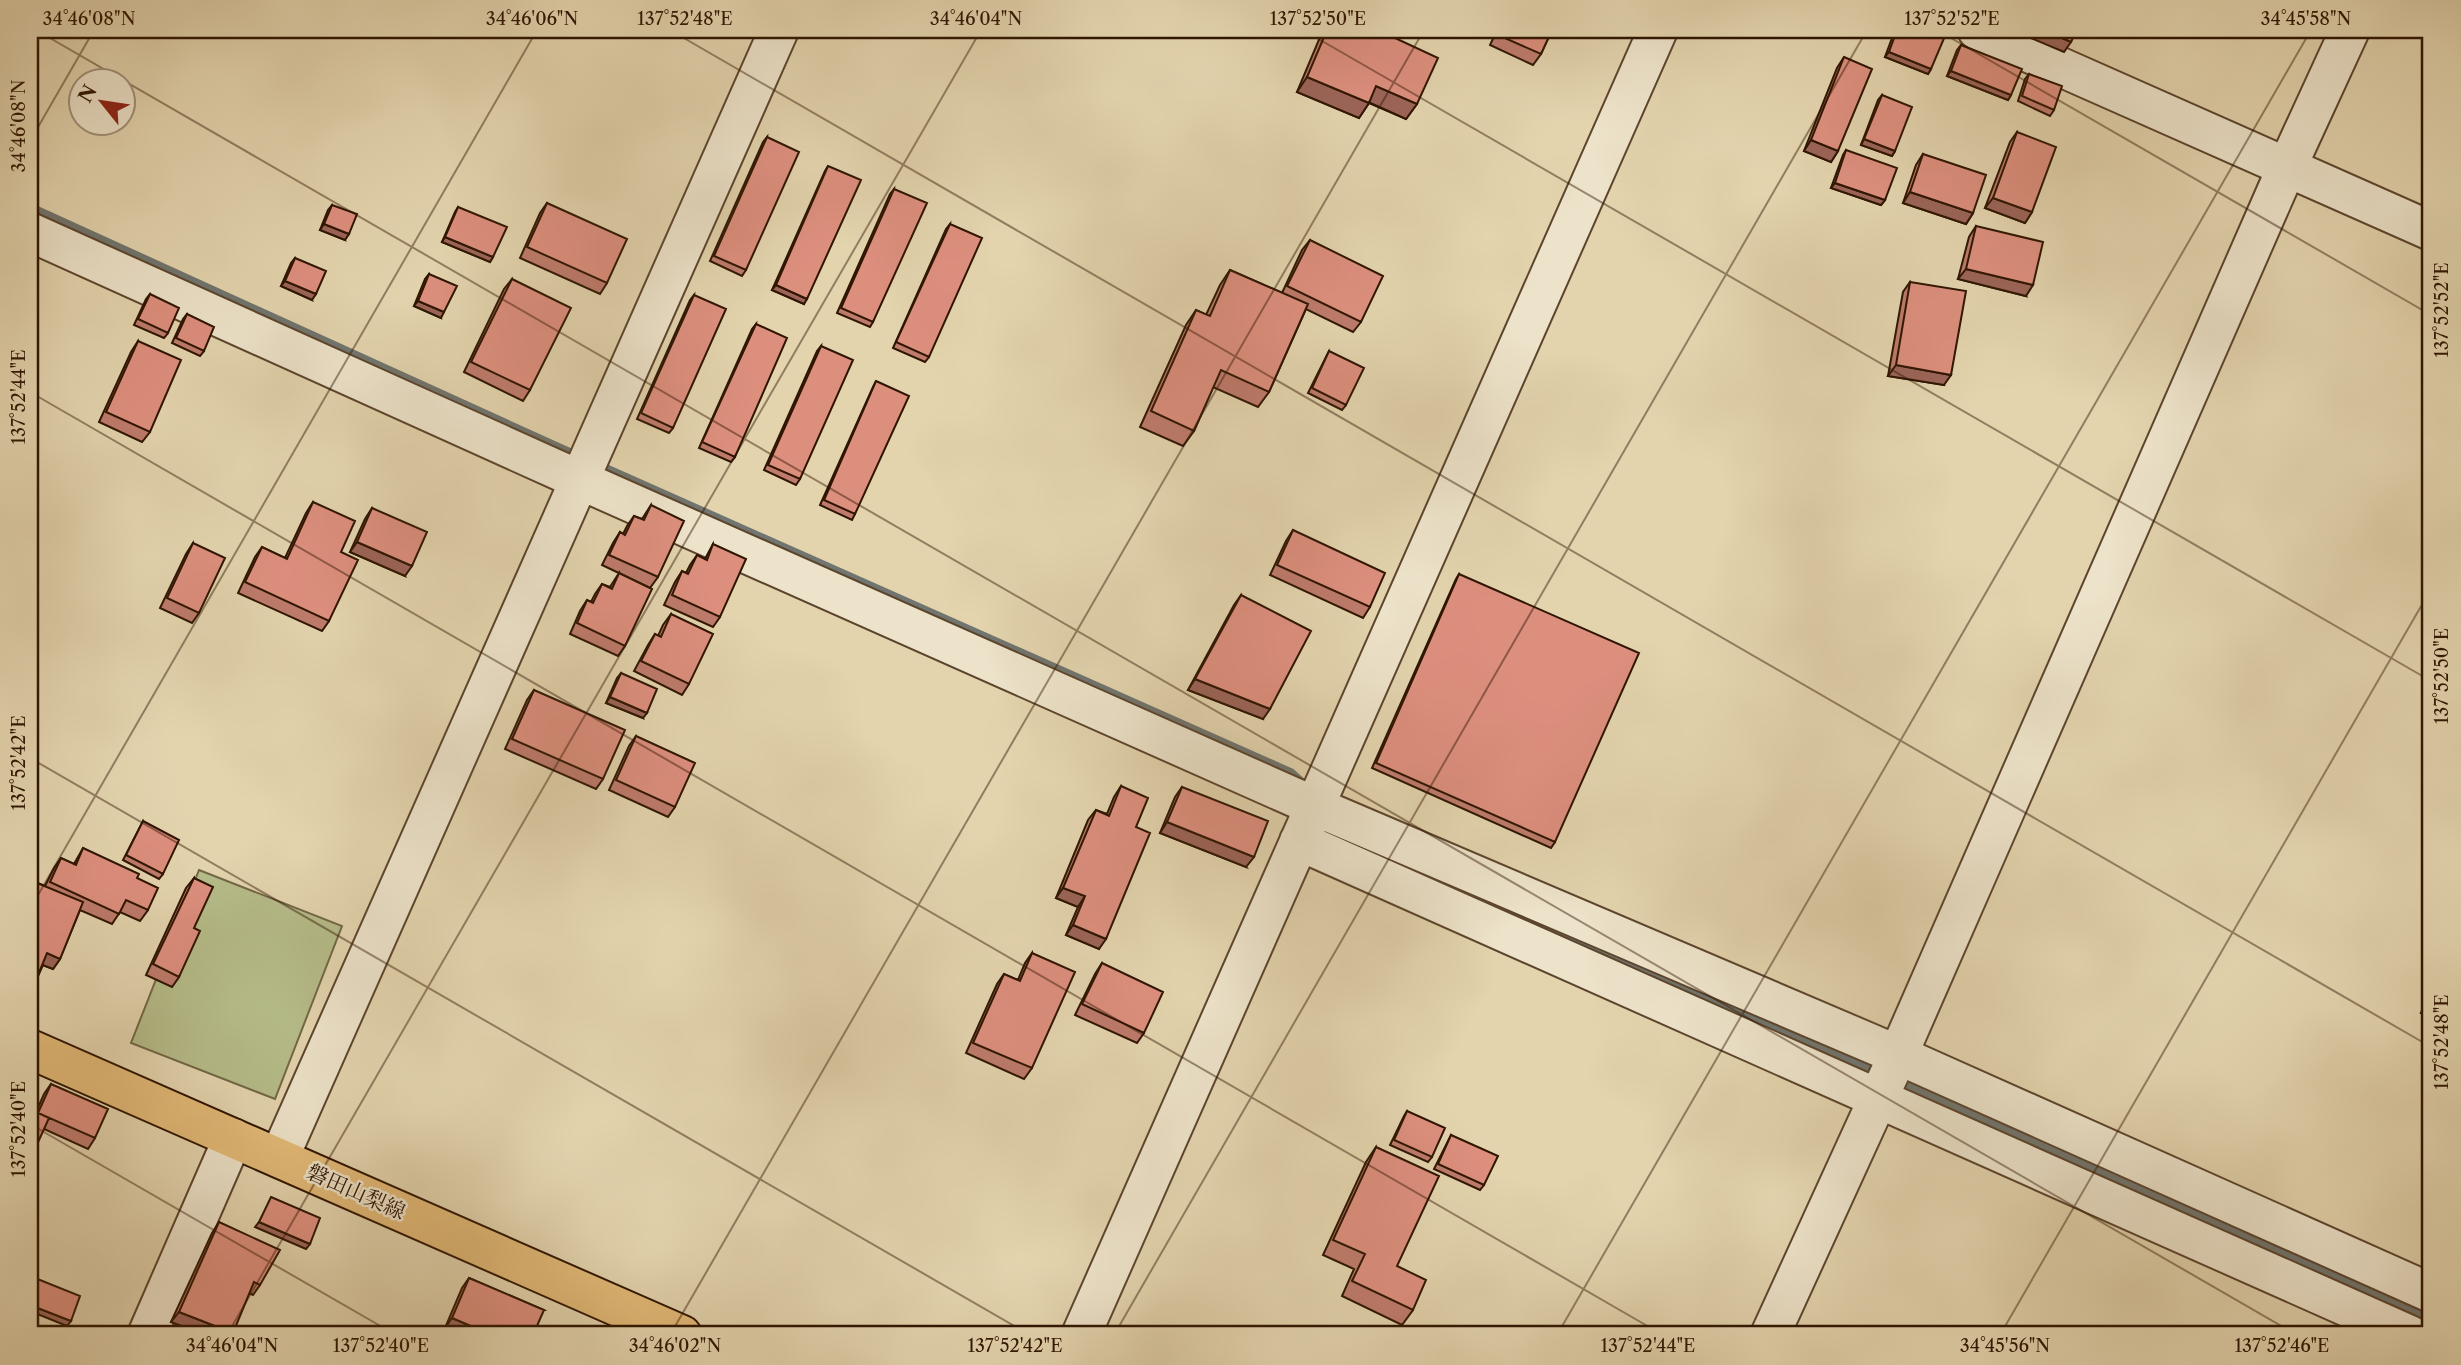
<svg xmlns="http://www.w3.org/2000/svg" width="2461" height="1365" viewBox="0 0 2461 1365" font-family="'Libre Caslon Text','Noto Serif JP',serif">
<rect width="100%" height="100%" fill="#e3d4ae"/>
<filter id="stains"><feTurbulence type="fractalNoise" baseFrequency=".00286" numOctaves="4"/><feColorMatrix values="0 0 0 0 .2 0 0 0 0 .09 0 0 0 0 .02 0 0 0 .5 -.17"/></filter>
<radialGradient id="worn" r=".72"><stop offset=".6" stop-color="#630" stop-opacity="0"/><stop offset="1" stop-color="#630" stop-opacity=".3"/></radialGradient>
<path fill="#b5bc89" stroke="#726846" stroke-width="2" d="M199,870L342,926L275,1099L131,1043Z"/>
<g fill="none" stroke-linecap="round" stroke-linejoin="round">
<path stroke="#70756f" stroke-width="12" d="M30,209L558,449L1290,774L1301,784
M1435,878L2431,1318"/>
<g stroke="#5c452d" stroke-width="42">
<path id="minor" d="M1977,30L2431,231
M30,232L580,480L1314,806L1898,1055L2431,1293
M1299,841L2410,1335
M279,1158L779,30
M147,1335L233,1138
M1081,1335L1658,30
M1770,1335L1898,1055L2287,167L2350,30"/>
</g>
<g stroke="#2f1502" stroke-width="42">
<path id="major" d="M30,1049L682,1335"/>
</g>
<use href="#minor" stroke="#ede3ca" stroke-width="38"/>
<use href="#major" stroke="#e2ba77" stroke-width="38"/>
</g>
<path fill="#be7b6c" stroke="#2f1502" stroke-width="2" d="M1323,30H1378L1417,104L1406,119L1369,103L1359,118L1297,92Z
M1497,30H1552L1541,54L1533,65L1490,45Z
M1895,30H1931V69L1928,74L1885,57Z
M1961,45L2011,95L2008,100L1947,76L1957,50Z
M1844,57L1838,151L1831,162L1804,151L1837,68Z
M2029,74L2054,110L2050,116L2018,101L2025,79Z
M1882,95L1895,151L1892,156L1861,145L1878,100Z
M2017,132L2032,212L2025,223L1985,208L2010,142Z
M767,137L746,270L742,276L710,261L763,142Z
M1846,150L1885,200L1881,205L1831,188L1843,155Z
M1923,154L1973,213L1966,224L1903,203L1916,165Z
M828,166L804,304L772,290L825,171Z
M894,189L873,322L870,327L837,313L890,194Z
M547,203L607,283L600,294L520,258L540,213Z
M332,205L345,240L320,230L328,210Z
M458,207L493,257L490,262L442,242L455,212Z
M950,224L929,357L925,362L893,348L946,229Z
M1976,226L2026,296L1958,279L1969,237Z
M1310,240L1361,322L1353,332L1306,309L1269,392L1258,407L1213,387L1194,431L1183,446L1140,427L1186,325L1196,310L1206,315L1220,285L1230,270L1282,293L1302,250Z
M295,258L312,300L281,286L291,263Z
M429,274L441,318L414,306L425,279Z
M512,279L530,390L523,401L464,372L504,289Z
M1910,282L1944,385L1888,376L1903,292Z
M150,294L168,333L164,338L134,325L146,299Z
M694,295L673,428L669,433L637,419L690,300Z
M187,314L204,351L200,356L172,343L183,319Z
M756,324L735,457L731,462L699,448L752,329Z
M138,341L150,432L142,442L99,422L131,352Z
M821,346L800,479L796,485L764,470L817,351Z
M1329,351L1346,405L1342,410L1308,393Z
M876,381L855,514L852,520L820,505L873,387Z
M313,502L341,552L329,621L322,631L238,593L255,557L262,547L285,558L306,513Z
M651,505L658,577L650,588L602,565L613,543L620,532L623,534L627,526L634,516L642,519Z
M372,508L405,576L350,552L365,519Z
M1293,530L1370,607L1363,618L1270,575L1286,541Z
M193,543L199,613L192,623L160,608L186,554Z
M713,544L720,617L713,627L664,605L675,582L682,571L686,573L690,565L697,555L705,559Z
M619,573L625,646L618,656L570,634L580,611L587,600L591,602L595,594L602,584L610,587Z
M1459,574L1555,842L1551,848L1372,768L1456,579Z
M1241,595L1263,719L1188,690L1234,605Z
M671,614L689,684L682,695L634,671L648,645L655,634L658,636L663,625Z
M621,673L643,718L606,703L617,678Z
M534,690L603,779L596,789L505,749L527,700Z
M636,736L675,807L668,817L609,790L629,746Z
M1121,786L1136,827L1099,949L1066,935L1078,907L1056,898L1088,820L1096,810L1107,814L1114,797Z
M1182,787L1246,867L1160,833L1175,797Z
M143,821L163,874L159,879L123,860Z
M83,848L137,878L148,910L140,921L120,912L112,924L80,910L60,959L53,969L43,965L34,985L30,992V880L45,886L54,868L61,858L74,864Z
M194,878V928L179,977L172,987L146,975L186,888Z
M1032,953V1068L1024,1079L966,1053L997,984L1004,974L1018,980L1025,963Z
M1102,963L1144,1033L1137,1043L1075,1015L1095,974Z
M2431,988V1017L2421,1013Z
M51,1084L95,1138L88,1149L44,1129L36,1112L44,1094Z
M1407,1111L1432,1157L1428,1162L1390,1145L1404,1116Z
M1451,1135L1484,1185L1480,1190L1434,1169Z
M1376,1147L1397,1266L1413,1310L1402,1325L1342,1296L1354,1269L1323,1255L1366,1162Z
M219,1222L260,1285L253,1295L249,1293L231,1335H205L171,1322L212,1233Z
M469,1278L544,1310L445,1328L462,1288Z"/>
<path fill="#9b6458" stroke="#2f1502" stroke-width="2" d="M2012,30H2044L2071,42L2064,52Z
M1889,52L1931,69L1928,74L1885,57Z
M1951,71L2011,95L2008,100L1947,76Z
M1307,77L1369,103L1359,118L1297,92Z
M1376,86L1417,104L1406,119L1366,101Z
M1864,139L1895,151L1892,156L1861,145Z
M1811,140L1838,151L1831,162L1804,151Z
M1835,183L1885,200L1881,205L1831,188Z
M1910,192L1973,213L1966,224L1903,203Z
M1993,198L2032,212L2025,223L1985,208Z
M324,224L349,234L345,240L320,230Z
M445,237L493,257L490,262L442,242Z
M1966,269L2033,285L2026,296L1958,279Z
M285,281L316,294L312,300L281,286Z
M776,285L807,299L804,304L772,290Z
M418,301L444,312L441,318L414,306Z
M1896,365L1951,375L1944,385L1888,376Z
M357,542L412,566L405,576L350,552Z
M1195,679L1270,709L1263,719L1188,690Z
M610,697L647,713L643,718L606,703Z
M1167,822L1254,857L1246,867L1160,833Z
M1063,888L1085,896L1078,907L1056,898Z
M1073,925L1106,939L1099,949L1066,935Z
M47,953L60,959L53,969L40,964Z
M30,983L34,985L30,992Z
M2428,1002L2431,1003V1017L2421,1013Z
M259,1222L310,1244L306,1249L255,1227Z
M30,1305L71,1321L67,1326L30,1311Z
M179,1312L233,1333L231,1335H205L171,1322Z
M452,1318L492,1335H461L445,1328Z"/>
<path fill="#dd8f7e" stroke="#2f1502" stroke-width="2" d="M1327,30H1378L1438,58L1417,104L1376,86L1369,103L1307,77Z
M1500,30H1552L1541,54L1498,35Z
M1897,30H1931L1945,36L1931,69L1889,52Z
M2044,30H2077L2071,42Z
M1961,45L2022,69L2011,95L1951,71Z
M1844,57L1872,69L1838,151L1811,140Z
M2029,74L2062,86L2054,110L2022,96Z
M1882,95L1912,107L1895,151L1864,139Z
M2017,132L2056,147L2032,212L1993,198Z
M767,137L799,152L746,270L714,256Z
M1846,150L1897,168L1885,200L1835,183Z
M1923,154L1986,175L1973,213L1910,192Z
M828,166L861,180L807,299L776,285Z
M894,189L927,203L873,322L841,308Z
M547,203L627,239L607,283L527,247Z
M332,205L357,214L349,234L324,224Z
M458,207L507,227L493,257L445,237Z
M950,224L982,238L929,357L896,342Z
M1976,226L2043,242L2033,285L1966,269Z
M1310,240L1383,276L1361,322L1287,286Z
M295,258L326,271L316,294L285,281Z
M1230,270L1308,304L1269,392L1221,370L1194,431L1151,411L1196,310L1210,316Z
M429,274L457,286L444,312L418,301Z
M512,279L571,308L530,390L471,362Z
M1910,282L1966,291L1951,375L1896,365Z
M150,294L179,308L168,333L138,319Z
M694,295L726,309L673,428L641,413Z
M187,314L214,327L204,351L176,338Z
M756,324L787,338L735,457L702,442Z
M138,341L181,360L150,432L106,412Z
M821,346L853,360L800,479L768,465Z
M1329,351L1364,368L1346,405L1312,388Z
M876,381L909,396L855,514L824,500Z
M313,502L355,521L341,552L358,560L329,621L245,582L262,547L287,559Z
M651,505L684,521L658,577L609,555L620,532L625,535L634,516L644,520Z
M372,508L427,532L412,566L357,542Z
M1293,530L1385,573L1370,607L1277,565Z
M193,543L225,558L199,613L167,598Z
M713,544L746,559L720,617L672,595L682,571L688,574L697,555L707,560Z
M619,573L652,589L625,646L577,623L587,600L593,603L602,584L612,589Z
M1459,574L1639,653L1555,842L1376,763Z
M1241,595L1311,631L1270,709L1195,679Z
M671,614L713,634L689,684L641,661L655,634L661,637Z
M621,673L657,689L647,713L610,697Z
M534,690L625,730L603,779L512,739Z
M636,736L695,763L675,807L616,780Z
M1121,786L1148,798L1136,827L1150,833L1106,939L1073,925L1085,896L1063,888L1096,810L1109,816Z
M1182,787L1268,821L1254,857L1167,822Z
M143,821L179,840L163,874L126,855Z
M83,848L139,874L137,878L158,888L148,910L126,900L119,914L50,882L61,858L76,865Z
M194,878L213,887L194,928L200,931L179,977L153,964Z
M30,880L83,902L60,959L47,953L34,985L30,983Z
M1032,953L1075,972L1032,1068L973,1043L1004,974L1020,981Z
M1102,963L1163,992L1144,1033L1082,1004Z
M51,1084L108,1109L95,1138L38,1113Z
M30,1109L49,1118L30,1160Z
M1407,1111L1445,1128L1432,1157L1394,1140Z
M1451,1135L1498,1156L1484,1185L1438,1164Z
M1376,1147L1439,1176L1397,1266L1426,1280L1413,1310L1352,1281L1365,1254L1333,1240Z
M271,1197L320,1218L310,1244L259,1222Z
M219,1222L280,1250L260,1285L254,1282L233,1333L179,1312Z
M30,1276L80,1296L71,1321L30,1305Z
M469,1278L544,1310L533,1335H492L452,1318Z"/>
<path fill="none" stroke="#2f1502" stroke-width="2" stroke-opacity="0.45" d="M36,30L2297,1335M670,30L2431,1047M1303,30L2431,681M1937,30L2431,315M30,141L94,30M30,392L1663,1335M30,758L1030,1335M30,909L537,30M30,1124L396,1335M227,1335L981,30M670,1335L1424,30M1114,1335L1867,30M1557,1335L2311,30M2000,1335L2431,589"/>
<g text-anchor="middle" stroke-width="5" stroke-linejoin="round" paint-order="stroke">
<g font-size="21" fill="#2f1502" stroke="#ede3ca">
<text transform="translate(356 1192) rotate(24)" y="7">磐田山梨線</text>
</g>
</g>
<rect width="2461" height="1365" fill="none" stroke="#e3d4ae" stroke-width="77"/>
<g transform="translate(102 102) rotate(300)"><circle r="33" fill="#ede3ca" stroke="#a1917a" stroke-width="2"/>
<path d="M0-5L12 26L0 18L-12 26Z" fill="#8f2418"/>
<text y="-10" font-size="19" font-weight="bold" text-anchor="middle" fill="#2f1502">N</text>
</g>
<rect x="38" y="38" width="2384" height="1288" fill="none" stroke="#2f1502" stroke-width="2.5"/>
<g font-size="18" text-anchor="middle" fill="#2f1502">
<text x="89" y="25">34°46'08"N</text>
<text x="532" y="25">34°46'06"N</text>
<text x="685" y="25">137°52'48"E</text>
<text x="976" y="25">34°46'04"N</text>
<text x="1318" y="25">137°52'50"E</text>
<text x="1952" y="25">137°52'52"E</text>
<text x="2306" y="25">34°45'58"N</text>
<text transform="translate(19 126) rotate(-90)" y="6">34°46'08"N</text>
<text transform="translate(2442 310) rotate(-90)" y="6">137°52'52"E</text>
<text transform="translate(19 397) rotate(-90)" y="6">137°52'44"E</text>
<text transform="translate(2442 676) rotate(-90)" y="6">137°52'50"E</text>
<text transform="translate(19 763) rotate(-90)" y="6">137°52'42"E</text>
<text transform="translate(2442 1042) rotate(-90)" y="6">137°52'48"E</text>
<text transform="translate(19 1129) rotate(-90)" y="6">137°52'40"E</text>
<text x="232" y="1352">34°46'04"N</text>
<text x="381" y="1352">137°52'40"E</text>
<text x="675" y="1352">34°46'02"N</text>
<text x="1015" y="1352">137°52'42"E</text>
<text x="1648" y="1352">137°52'44"E</text>
<text x="2005" y="1352">34°45'56"N</text>
<text x="2282" y="1352">137°52'46"E</text>
</g>
<rect width="100%" height="100%" filter="url(#stains)"/>
<rect width="100%" height="100%" fill="url(#worn)"/>
</svg>
